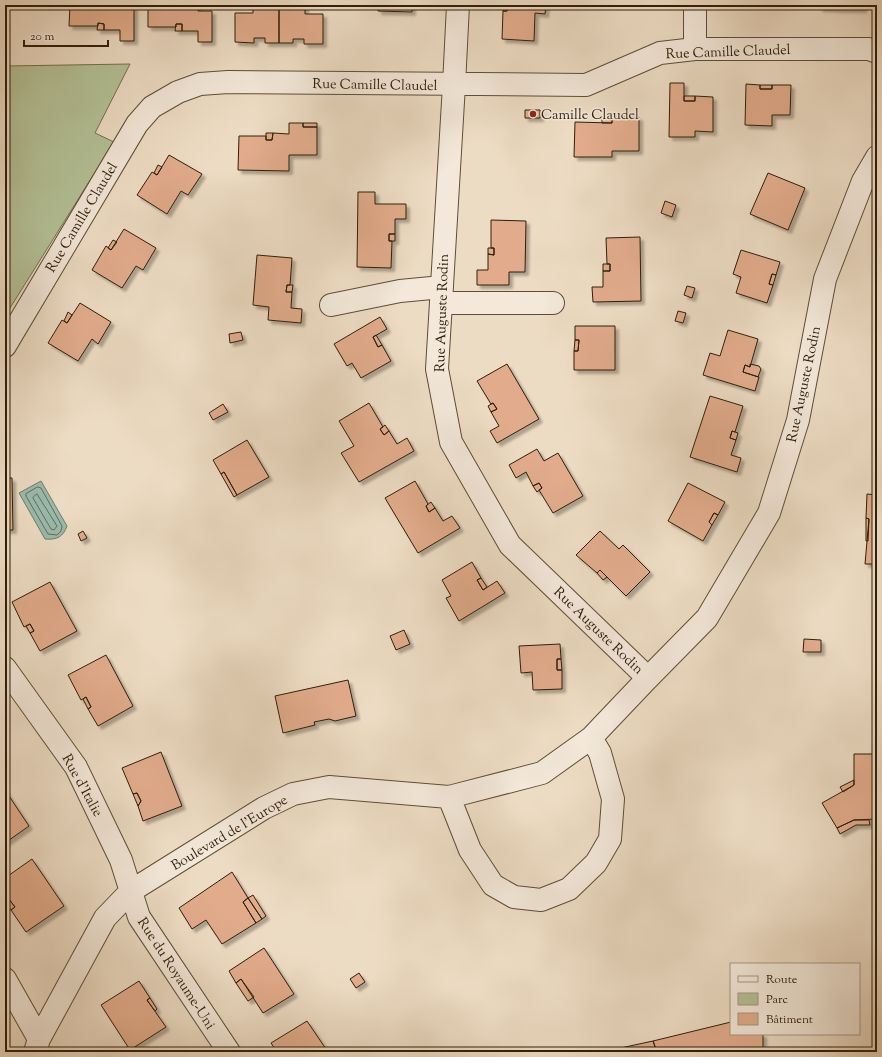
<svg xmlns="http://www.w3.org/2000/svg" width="882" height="1057" viewBox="0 0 882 1057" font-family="'Sorts Mill Goudy',serif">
<defs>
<filter id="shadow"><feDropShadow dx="3.5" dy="3.5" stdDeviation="1" flood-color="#0004"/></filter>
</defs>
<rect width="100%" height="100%" fill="#eddcc4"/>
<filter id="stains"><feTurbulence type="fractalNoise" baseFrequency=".005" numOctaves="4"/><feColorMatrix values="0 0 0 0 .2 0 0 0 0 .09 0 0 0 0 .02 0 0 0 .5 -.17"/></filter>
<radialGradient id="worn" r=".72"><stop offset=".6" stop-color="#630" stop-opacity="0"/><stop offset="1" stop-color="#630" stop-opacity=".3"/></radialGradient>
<path fill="#b4c197" stroke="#727050" d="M130,64L95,133L114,142L5,316V66Z"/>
<path fill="#9abcae" stroke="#6f7d6c" d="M41,481L67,526C63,537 57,540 45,539L19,493Z"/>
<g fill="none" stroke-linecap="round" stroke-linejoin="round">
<path stroke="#646d5c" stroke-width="1" d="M38,487L41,488L62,526L61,531L57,535L48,534L26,496V494Z
M37,494L57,526L54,530L51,529L33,498Z"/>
</g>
<path fill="#e2ac8c" stroke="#2f1e0a" filter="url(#shadow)" d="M70,5H134V41H120V30H104V24L98,23V26H69Z
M148,5H198V11H212V42H198V31H182V24H176V27H148Z
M253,5H279V43H265V38H254V43L235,42V13H253Z
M279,5H305V14H323V44H304V39H293V43H279Z
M378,5H412V12L378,11Z
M503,5H508L507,11H503Z
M508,5H546L545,14L535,13L534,41L502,39L503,11H507Z
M819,5H838V9L819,8Z
M838,5H849V9H838Z
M849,5H864L863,9H849Z
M98,23L104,24V30H97Z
M176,24H182V31H175Z
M670,83H684V101H695V96L713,97V132L695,131V137H669Z
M746,84L760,85V89H772V85H791L790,115H772V126L745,125Z
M760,85H772V89H760Z
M684,96H695V101H684Z
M525,110H540V118H525Z
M612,117H639V151H612V157H574L575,122L612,123Z
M602,119H612V123H602Z
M289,123H303V127H317V155H289V171L238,170L239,136H266V140H272L273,133L289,134Z
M303,123H317V127H303Z
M266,133H273L272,140H266Z
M169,155L202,174L188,195L181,191L167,214L137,195L152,172L157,175Z
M158,165L162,167L157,175L154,173Z
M768,173L805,188L788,230L750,214Z
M358,192H375V204H406V219H395V234H389V241H392L391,268L357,267Z
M665,201L676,205L672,217L661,213Z
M491,220L526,221L525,272H509V285H477V270H488V254L494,255V248H491Z
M124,229L156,248L143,270L136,266L122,288L92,270L106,246L111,250Z
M389,234H395V241H389Z
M640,237L641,301L593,302L592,287H603V271H610V264H607L606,238Z
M113,240L117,242L111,250L108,248Z
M488,248H494V255L488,254Z
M741,250L780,262L776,275L772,274L769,284L773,285L767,303L736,293L741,277L733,274Z
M257,255L292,258L290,285H287L286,292H292L291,308L302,309L301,323L268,320L269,307L253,305Z
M603,264H610V271H603Z
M772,274L776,275L773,285L769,284Z
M287,285H293L292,292H286Z
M687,286L695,288L692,298L684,295Z
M80,303L111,322L98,344L92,339L78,361L48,343L62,320L67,323Z
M678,311L686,313L683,323L675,321Z
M68,312L72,315L67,323L64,321Z
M380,317L387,329L373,337L378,347L382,345L391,361L361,378L352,363L347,366L334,344Z
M575,326H615V370H574V351H578L579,340H575Z
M728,330L758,339L750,367L745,365L743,372L759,377L755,391L703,375L710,353L720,356Z
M241,332L243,340L230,343L229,334Z
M376,335L382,345L378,347L373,337Z
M575,340H579L578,351H574Z
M507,364L539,419L497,443L490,431L499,426L491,412L497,409L493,403L491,404L477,381Z
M750,364L759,366L761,369L758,377L743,372L745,365L750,367Z
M710,396L743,406L735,432L732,431L730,438L736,440L731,455L741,458L737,472L690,457Z
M369,403L383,427L380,429L384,435L389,431L397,444L407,438L414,451L359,482L341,453L354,446L339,421Z
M493,403L497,409L491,412L488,406Z
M223,404L228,412L213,420L209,413Z
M385,425L389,431L384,435L380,429Z
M732,431L738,433L736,440L730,438Z
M247,440L269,477L237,495L224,472L221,474L213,460Z
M537,449L544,461L558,453L583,496L553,513L539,490L542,488L539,483L533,486L526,472L516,478L509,465Z
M224,472L237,495L234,497L221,474Z
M5,478H12L13,530H5Z
M415,481L428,504L426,506L429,512L435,508L443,521L452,516L460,528L418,553L385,498Z
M539,483L542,488L537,492L533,486Z
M688,483L725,502L718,515L714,513L709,522L712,525L703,541L668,521Z
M867,494L877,495V564H865L869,519L866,518Z
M431,502L435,508L429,512L426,506Z
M714,513L718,515L712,525L709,522Z
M866,518L869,519L868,541H866Z
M83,531L87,538L81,541L78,534Z
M600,531L619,549L623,545L650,572L626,596L600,570L597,573L576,555Z
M472,562L481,578L477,580L483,590L497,581L505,593L459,621L446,598L451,596L442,580Z
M600,570L607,577L603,580L597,573Z
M481,578L487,587L483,590L477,580Z
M50,582L77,631L40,651L30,633L34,631L30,624L24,627L12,602Z
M30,624L34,631L30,633L26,626Z
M404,630L410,644L396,650L390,636Z
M804,639L821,640V652H803Z
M560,644L561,659H557V670H562V689L533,690L532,672L521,673L519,646Z
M106,655L133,706L98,726L88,709L91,707L86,697L81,700L68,675Z
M557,659H561L562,670H557Z
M348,680L356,716L335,721L329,719L314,722L315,725L283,733L275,696Z
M86,697L91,707L88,709L83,699Z
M161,752L182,806L143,821L138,806L141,801L137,793L133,794L122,768Z
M854,754H877V819L854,820L837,828L822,803L854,785Z
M854,780V785L843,792L840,787Z
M5,790L29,826L5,843Z
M137,793L141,801L138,806L133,794Z
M854,820H869L870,825H856L840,834L837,828Z
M32,859L64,906L26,932L11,910L15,907L5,894V878Z
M232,872L248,898L243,902L256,923L222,944L206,920L192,929L179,908Z
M5,894L15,907L11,910L5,902Z
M253,895L266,916L262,919L248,898Z
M248,898L262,919L256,923L243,902Z
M264,948L294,994L263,1013L241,979L236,983L229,971Z
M359,973L365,982L356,988L350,979Z
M241,979L254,997L248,1001L236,983Z
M139,981L150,998L147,1000L166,1027L130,1050L101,1005Z
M150,998L157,1009L155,1011L147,1000Z
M307,1021L328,1052H277L271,1043Z
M731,1022V1034H763V1052H657L653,1041Z
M653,1041L657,1052H602Z"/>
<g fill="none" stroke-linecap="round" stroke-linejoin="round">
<g stroke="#5e4e38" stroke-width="24">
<path id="minor" d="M458,5L454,85L437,369L451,442L510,545L648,678L707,618L769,513L798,420L825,279L863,181L877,157
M695,5V49
M441,303H553
M331,305L400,291L442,287
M5,346L137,124L152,107L178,92L200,84L228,82L586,85L660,53L695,49H869L877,52
M5,668L76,767L121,860L139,917L229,1052
M449,797L470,850L493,885L514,897L541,900L569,889L596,863L610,839L613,799L600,753L591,738
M5,979L39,1039
M35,1052L39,1039L105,918L131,891L264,808L293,794L329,787L449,797L542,773L591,738L648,678"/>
</g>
<use href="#minor" stroke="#f3e8d9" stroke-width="22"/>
</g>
<circle fill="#8f2418" stroke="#f3e8d9" stroke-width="1.5" cx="533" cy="114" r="4"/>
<g text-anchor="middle" stroke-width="3" stroke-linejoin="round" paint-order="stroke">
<g font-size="14" fill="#2f1e0a" stroke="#f3e8d9">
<text transform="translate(728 51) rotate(-2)" y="5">Rue Camille Claudel</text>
<text transform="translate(375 84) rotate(1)" y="5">Rue Camille Claudel</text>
<text transform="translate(81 217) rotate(-59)" y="5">Rue Camille Claudel</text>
<text transform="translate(441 313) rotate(-88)" y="5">Rue Auguste Rodin</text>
<text transform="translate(803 384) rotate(-78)" y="5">Rue Auguste Rodin</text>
<text transform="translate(599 630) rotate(44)" y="5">Rue Auguste Rodin</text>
<text transform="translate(83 785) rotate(61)" y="5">Rue d'Italie</text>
<text transform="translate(229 832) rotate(-31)" y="5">Boulevard de l'Europe</text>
<text transform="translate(177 973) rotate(57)" y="5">Rue du Royaume-Uni</text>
</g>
<g font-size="14" fill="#2f1e0a" stroke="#f3e8d9" text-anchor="start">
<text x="541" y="119">Camille Claudel</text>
</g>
</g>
<rect width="882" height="1057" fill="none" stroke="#eddcc4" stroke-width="20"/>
<rect x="6" y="6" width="870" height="1045" fill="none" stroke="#2f1e0a" stroke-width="2"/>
<rect x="10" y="10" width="862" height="1037" fill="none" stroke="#2f1e0a"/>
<rect x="730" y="963" width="130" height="72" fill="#f3e8d9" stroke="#a59786"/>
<rect x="738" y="976" width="20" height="6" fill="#f3e8d9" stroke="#a59786"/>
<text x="766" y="983" font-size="12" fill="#2f1e0a">Route</text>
<rect x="738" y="993" width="20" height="12" fill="#b4c197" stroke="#a59786"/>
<text x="766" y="1003" font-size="12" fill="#2f1e0a">Parc</text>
<rect x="738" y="1013" width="20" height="12" fill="#e2ac8c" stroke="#a59786"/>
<text x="766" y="1023" font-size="12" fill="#2f1e0a">Bâtiment</text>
<path d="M24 40v6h84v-6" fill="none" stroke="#2f1e0a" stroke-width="2"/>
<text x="30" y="40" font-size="12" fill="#2f1e0a" stroke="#f3e8d9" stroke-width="3" paint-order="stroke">20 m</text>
<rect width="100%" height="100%" filter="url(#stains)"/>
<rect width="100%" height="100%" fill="url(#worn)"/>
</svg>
